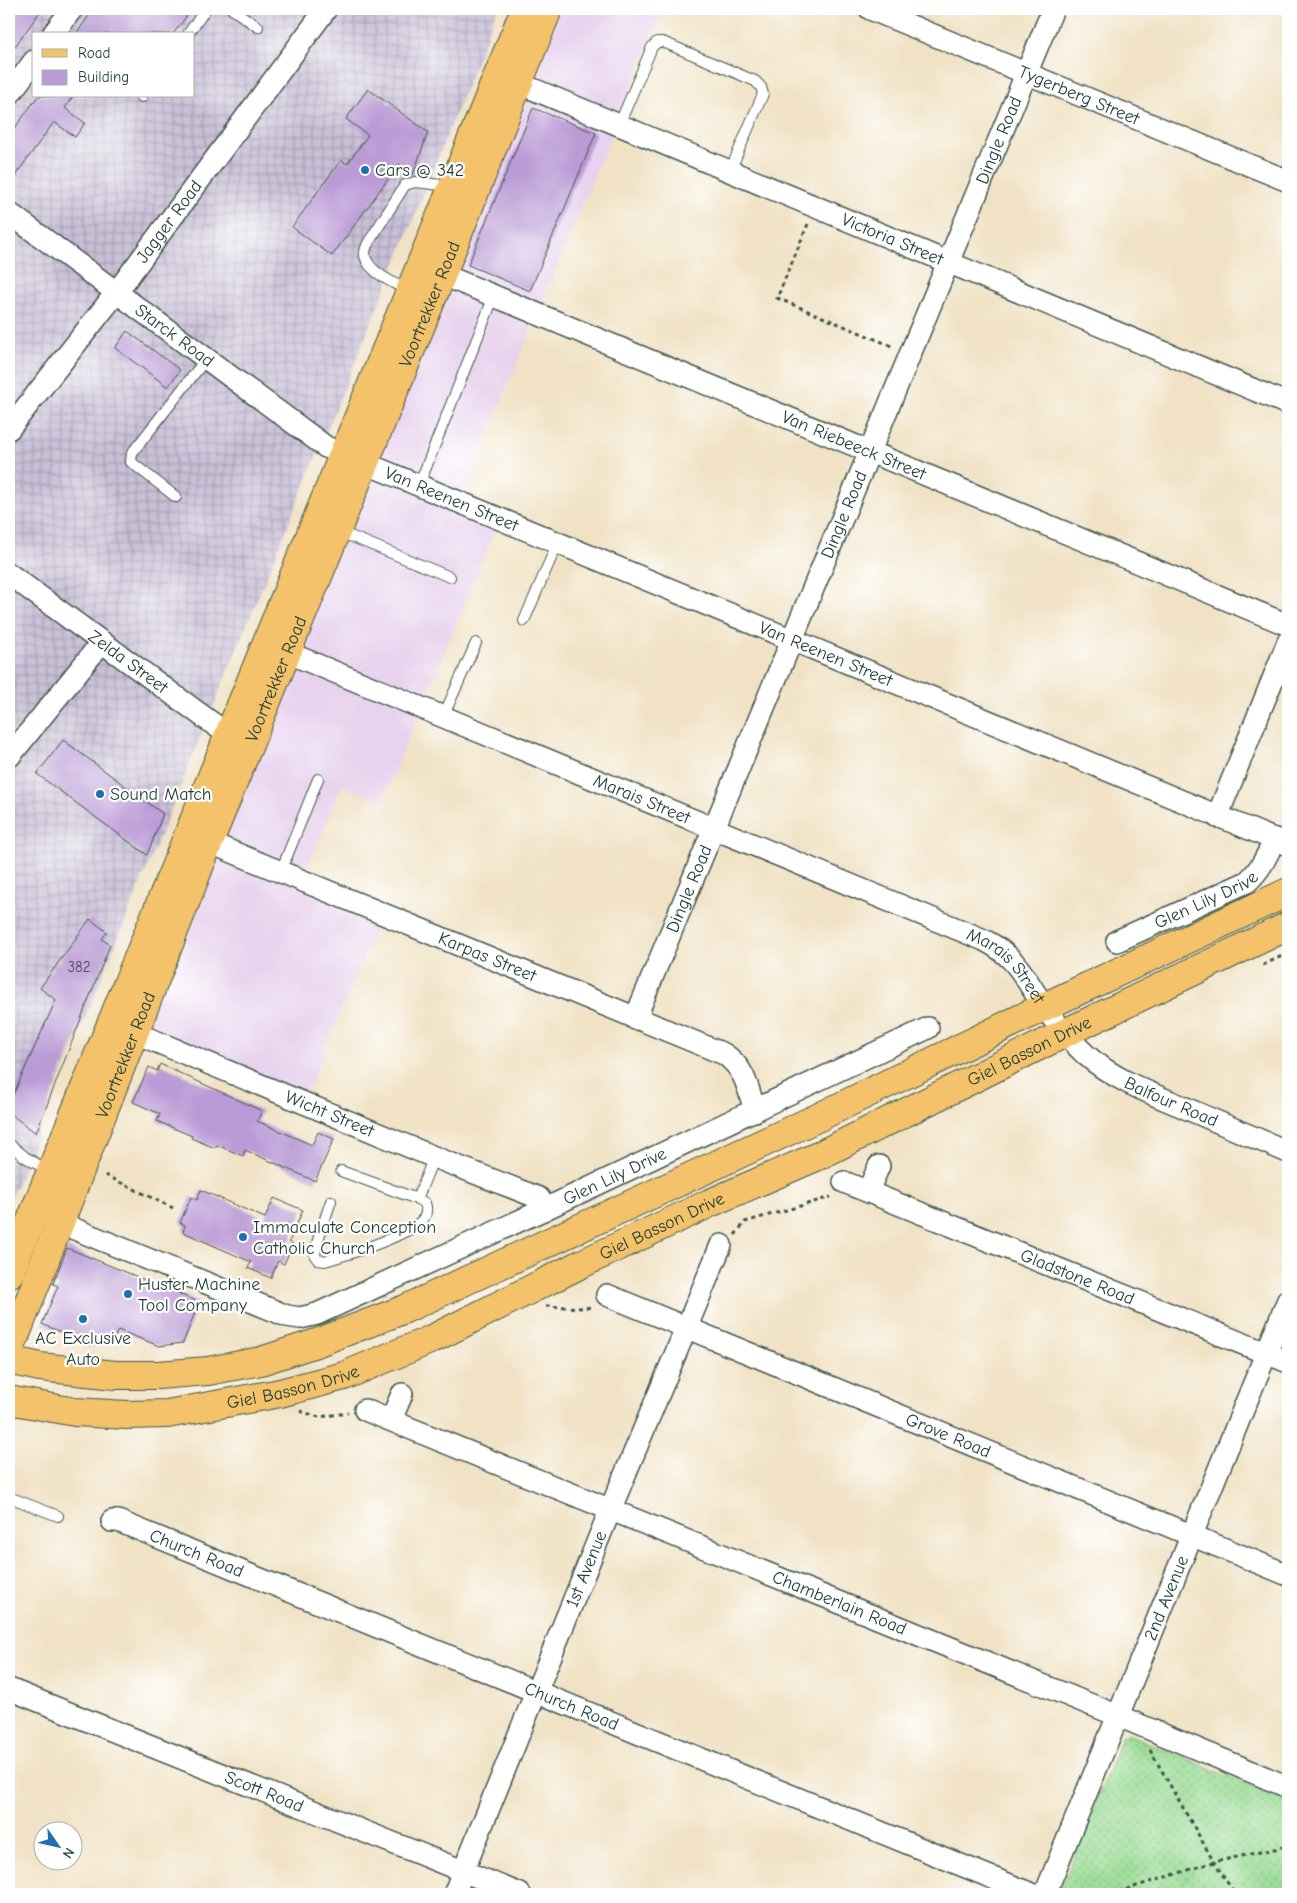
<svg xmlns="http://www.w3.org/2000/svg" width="1297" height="1903" viewBox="0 0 1297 1903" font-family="'Comic Neue',sans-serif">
<defs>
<pattern id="industrial-grid" width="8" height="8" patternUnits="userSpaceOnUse" patternTransform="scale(1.25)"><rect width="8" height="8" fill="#c9bfd7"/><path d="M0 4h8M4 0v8" fill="none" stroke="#a39caf"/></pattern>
<pattern id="grass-dots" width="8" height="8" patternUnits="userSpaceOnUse" patternTransform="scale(1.25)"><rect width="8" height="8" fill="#98db93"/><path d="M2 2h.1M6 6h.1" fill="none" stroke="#7bb379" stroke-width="1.8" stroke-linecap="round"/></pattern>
</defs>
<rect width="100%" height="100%" fill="#fff"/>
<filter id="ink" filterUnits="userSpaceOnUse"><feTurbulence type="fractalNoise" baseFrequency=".02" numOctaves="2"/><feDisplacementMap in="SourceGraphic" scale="10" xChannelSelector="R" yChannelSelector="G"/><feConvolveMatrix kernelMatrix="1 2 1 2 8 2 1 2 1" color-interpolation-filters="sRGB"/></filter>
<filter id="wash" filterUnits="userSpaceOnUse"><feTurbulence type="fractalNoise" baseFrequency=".0096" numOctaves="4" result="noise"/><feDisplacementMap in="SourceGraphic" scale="20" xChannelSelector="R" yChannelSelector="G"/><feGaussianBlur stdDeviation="1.12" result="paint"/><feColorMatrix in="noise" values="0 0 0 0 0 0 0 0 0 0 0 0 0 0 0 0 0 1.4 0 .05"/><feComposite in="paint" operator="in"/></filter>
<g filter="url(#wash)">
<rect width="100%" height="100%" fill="#f1e2c5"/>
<path fill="#e8d2ee" d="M554,9H663L460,501L500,518L382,801L342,786L303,879L382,912L304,1100L136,1032Z"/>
<path fill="url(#industrial-grid)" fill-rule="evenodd" d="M9,9H497L406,238L9,1203ZM34,34H194V96H34Z"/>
<path fill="url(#grass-dots)" stroke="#5c8c64" d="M1127,1734L1288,1801V1894H1065L1060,1892L1122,1737Z"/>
<g id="blocks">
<path fill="#bb9bd6" d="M9,9H42L9,55Z
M94,9H192L173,34H76Z
M368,89L428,132L413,175L399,164L332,256L292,227L341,160L347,164L368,135L346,119Z
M38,96H73L65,108L85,123L75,137L54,122L9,184V136Z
M533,108L596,133L530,291L468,265Z
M127,331L180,370L168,387L115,348Z
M63,740L163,814L147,855L37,774Z
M90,919L107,932L102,939L110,945L36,1133L9,1113V1104L56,1000L40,988Z
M160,1064L262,1111L257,1121L312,1145L318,1132L334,1139L315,1181L245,1150L243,1156L217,1145L215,1148L191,1138L192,1136L157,1121L160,1114L133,1102L149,1067L157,1071Z
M201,1190L265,1218L274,1198L303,1210L289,1242L293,1244L284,1264L278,1261L271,1278L248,1268L251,1262L183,1232L185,1225L180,1223L191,1197L197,1200Z
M67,1248L199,1302L183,1343L159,1346L118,1330L112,1344L90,1345L42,1324L58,1286L53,1284Z"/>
</g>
</g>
<g filter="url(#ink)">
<use href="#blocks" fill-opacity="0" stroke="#3e564a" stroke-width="1"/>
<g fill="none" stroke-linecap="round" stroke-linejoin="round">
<g stroke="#3e564a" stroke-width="12">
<path id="lane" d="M232,9L258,27
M188,34L206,9
M142,97V96
M619,125L652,47L657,42H663L755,81L761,87L763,94L730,171
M408,291C395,283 369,273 365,256C364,252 366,249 367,245L405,185L415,182L450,186
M419,485L494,296
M176,497L131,462L132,453L206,359
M338,531L450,577
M524,621L558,542
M443,717L476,643
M281,871L318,779
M9,1144L25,1157L49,1171
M417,1199L434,1157
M331,1201L316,1246L315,1256L318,1260L325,1261C347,1255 411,1235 424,1218C427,1213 427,1209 425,1203L417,1199L341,1171
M9,1497L58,1516"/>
</g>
<g stroke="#3e564a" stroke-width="24">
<g id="street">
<path id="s1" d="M870,9L1288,181"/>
<path d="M53,34L72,9"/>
<path id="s2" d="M504,77L1288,404"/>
<path d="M9,95L34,61"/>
<path id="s3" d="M9,213L326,447L1288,845"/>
<path id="s4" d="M429,269L1288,625"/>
<path id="s5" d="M9,429L116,293L326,9"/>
<path id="s6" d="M9,574L212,723L228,734L242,741"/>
<path id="s7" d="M274,647L984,940C1019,958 1023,977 1044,1006C1056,1024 1071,1041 1086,1055C1113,1079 1150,1093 1183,1107C1218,1122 1253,1137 1288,1152"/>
<path d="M9,757L102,642"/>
<path d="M1217,817L1288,642"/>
<path id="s8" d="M196,837L724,1054C745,1068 748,1088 755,1111"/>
<path id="s9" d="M1117,941L1247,882C1261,870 1267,855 1275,839"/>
<path id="s10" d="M635,1019L1053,9"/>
<path id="s11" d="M121,1027L434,1157L539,1198L545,1209"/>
<path id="s12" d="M844,1182L1288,1362"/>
<path d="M868,1191L879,1166"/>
<path id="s13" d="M60,1223L287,1316L300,1318L317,1314L545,1209L928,1028"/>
<path id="s14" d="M607,1295L1288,1575"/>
<path id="s15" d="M365,1410L1104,1710L1288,1787"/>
<path d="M391,1420L402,1394"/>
<path id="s16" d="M112,1521H118L1032,1894"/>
<path id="s17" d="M9,1689L520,1894"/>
<path id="s18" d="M454,1894L611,1508L721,1245"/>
<path id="s19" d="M1045,1894L1288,1300"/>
</g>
</g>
<g stroke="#3e564a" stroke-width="30">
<g id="primary">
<path d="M9,1274L525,9"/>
<path id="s20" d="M9,1352L209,842L442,274L548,9"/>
<path d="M9,1360L40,1367L115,1375H158L208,1371L261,1361L319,1342L405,1309L817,1118L1044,1007L1288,892"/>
<path id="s21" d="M9,1400L75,1412L127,1415L167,1414L280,1393L344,1376L432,1339L577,1266L710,1203L816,1157L1065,1033L1288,926"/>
</g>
</g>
<path stroke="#3e564a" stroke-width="3" stroke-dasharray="4 4" stroke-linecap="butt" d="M808,224L777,298L894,347
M1263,965L1282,956
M105,1175L173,1208
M735,1235L745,1222L831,1197
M546,1306L583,1308L592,1307
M300,1411L319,1417L348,1413
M1150,1750L1214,1862L1235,1894
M1111,1894L1214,1862L1288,1846"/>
<use href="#lane" stroke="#fff" stroke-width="10"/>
<use href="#street" stroke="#fff" stroke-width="21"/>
<use href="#primary" stroke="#f3c26a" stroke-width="28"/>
</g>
</g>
<g fill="#1f6fb2" stroke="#fff" stroke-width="2">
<circle cx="365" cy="170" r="5"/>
<circle cx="100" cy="794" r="5"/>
<circle cx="243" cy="1237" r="5"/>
<circle cx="128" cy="1294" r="5"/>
<circle cx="83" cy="1319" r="5"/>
</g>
<g text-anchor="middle" stroke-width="4.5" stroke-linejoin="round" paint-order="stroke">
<g font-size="15" fill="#46545c">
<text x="79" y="972">382</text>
</g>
<g font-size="18" fill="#1f3d34" stroke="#fff">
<text dy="6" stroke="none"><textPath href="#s1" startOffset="226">Tygerberg Street</textPath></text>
<text dy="6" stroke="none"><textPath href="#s10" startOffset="951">Dingle Road</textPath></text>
<text dy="6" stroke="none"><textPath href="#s5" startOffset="262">Jagger Road</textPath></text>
<text dy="6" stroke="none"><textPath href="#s2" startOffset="421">Victoria Street</textPath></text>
<text dy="6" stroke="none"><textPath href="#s20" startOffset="1129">Voortrekker Road</textPath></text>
<text dy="6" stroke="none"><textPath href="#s3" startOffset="206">Starck Road</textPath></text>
<text dy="6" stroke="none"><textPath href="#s4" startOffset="460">Van Riebeeck Street</textPath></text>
<text dy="6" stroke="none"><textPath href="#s3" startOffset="530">Van Reenen Street</textPath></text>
<text dy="6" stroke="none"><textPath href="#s10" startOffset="546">Dingle Road</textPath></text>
<text dy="6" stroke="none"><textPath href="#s3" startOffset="935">Van Reenen Street</textPath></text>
<text dy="6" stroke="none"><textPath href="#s6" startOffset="148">Zelda Street</textPath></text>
<text dy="6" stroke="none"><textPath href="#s20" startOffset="724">Voortrekker Road</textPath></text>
<text dy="6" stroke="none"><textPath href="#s7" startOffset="398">Marais Street</textPath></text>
<text dy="6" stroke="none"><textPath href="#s10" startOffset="141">Dingle Road</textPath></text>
<text dy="6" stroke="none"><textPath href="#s9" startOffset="98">Glen Lily Drive</textPath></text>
<text dy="6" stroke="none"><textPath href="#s8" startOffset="315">Karpas Street</textPath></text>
<text dy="6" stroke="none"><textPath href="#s7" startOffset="802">Marais Street</textPath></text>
<text dy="6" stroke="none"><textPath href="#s21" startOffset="1099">Giel Basson Drive</textPath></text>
<text dy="6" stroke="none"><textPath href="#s20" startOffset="319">Voortrekker Road</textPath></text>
<text dy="6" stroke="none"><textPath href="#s7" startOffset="1021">Balfour Road</textPath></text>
<text dy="6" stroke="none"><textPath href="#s11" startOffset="226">Wicht Street</textPath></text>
<text dy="6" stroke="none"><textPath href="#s13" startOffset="604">Glen Lily Drive</textPath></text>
<text dy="6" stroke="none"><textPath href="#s21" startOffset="692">Giel Basson Drive</textPath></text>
<text dy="6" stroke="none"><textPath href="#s12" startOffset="252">Gladstone Road</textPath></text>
<text dy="6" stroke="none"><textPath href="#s21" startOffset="288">Giel Basson Drive</textPath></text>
<text dy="6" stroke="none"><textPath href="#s14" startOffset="369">Grove Road</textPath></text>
<text dy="6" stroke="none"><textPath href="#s16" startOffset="91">Church Road</textPath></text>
<text dy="6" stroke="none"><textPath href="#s18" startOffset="351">1st Avenue</textPath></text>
<text dy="6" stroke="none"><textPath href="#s19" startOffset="320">2nd Avenue</textPath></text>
<text dy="6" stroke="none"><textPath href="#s15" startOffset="512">Chamberlain Road</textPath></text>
<text dy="6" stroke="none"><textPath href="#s16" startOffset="496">Church Road</textPath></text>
<text dy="6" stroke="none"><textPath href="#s17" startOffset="275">Scott Road</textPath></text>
</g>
<g font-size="18" fill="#1f3d34" stroke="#fff" text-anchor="start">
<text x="375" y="176">Cars @ 342</text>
<text x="110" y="800">Sound Match</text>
<text x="253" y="1233">Immaculate Conception<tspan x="253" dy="21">Catholic Church</tspan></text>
<text x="138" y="1290">Huster Machine<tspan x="138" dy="21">Tool Company</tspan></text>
<text x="83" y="1344" text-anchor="middle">AC Exclusive<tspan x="83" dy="21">Auto</tspan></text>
</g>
</g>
<rect width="1297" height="1903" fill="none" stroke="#fff" stroke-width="30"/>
<rect x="32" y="32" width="162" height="65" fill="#ffffff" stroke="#a5b1ae"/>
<rect x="42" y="49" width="25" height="8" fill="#f3c26a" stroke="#a5b1ae"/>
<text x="78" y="58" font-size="15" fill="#1f3d34">Road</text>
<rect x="42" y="70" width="25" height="15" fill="#bb9bd6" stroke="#a5b1ae"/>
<text x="78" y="82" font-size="15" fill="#1f3d34">Building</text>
<g transform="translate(58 1846) rotate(124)"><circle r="24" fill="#ffffff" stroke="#a5b1ae"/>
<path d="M0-4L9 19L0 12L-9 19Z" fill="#1f6fb2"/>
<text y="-8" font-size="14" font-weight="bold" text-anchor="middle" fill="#1f3d34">N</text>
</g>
</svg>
